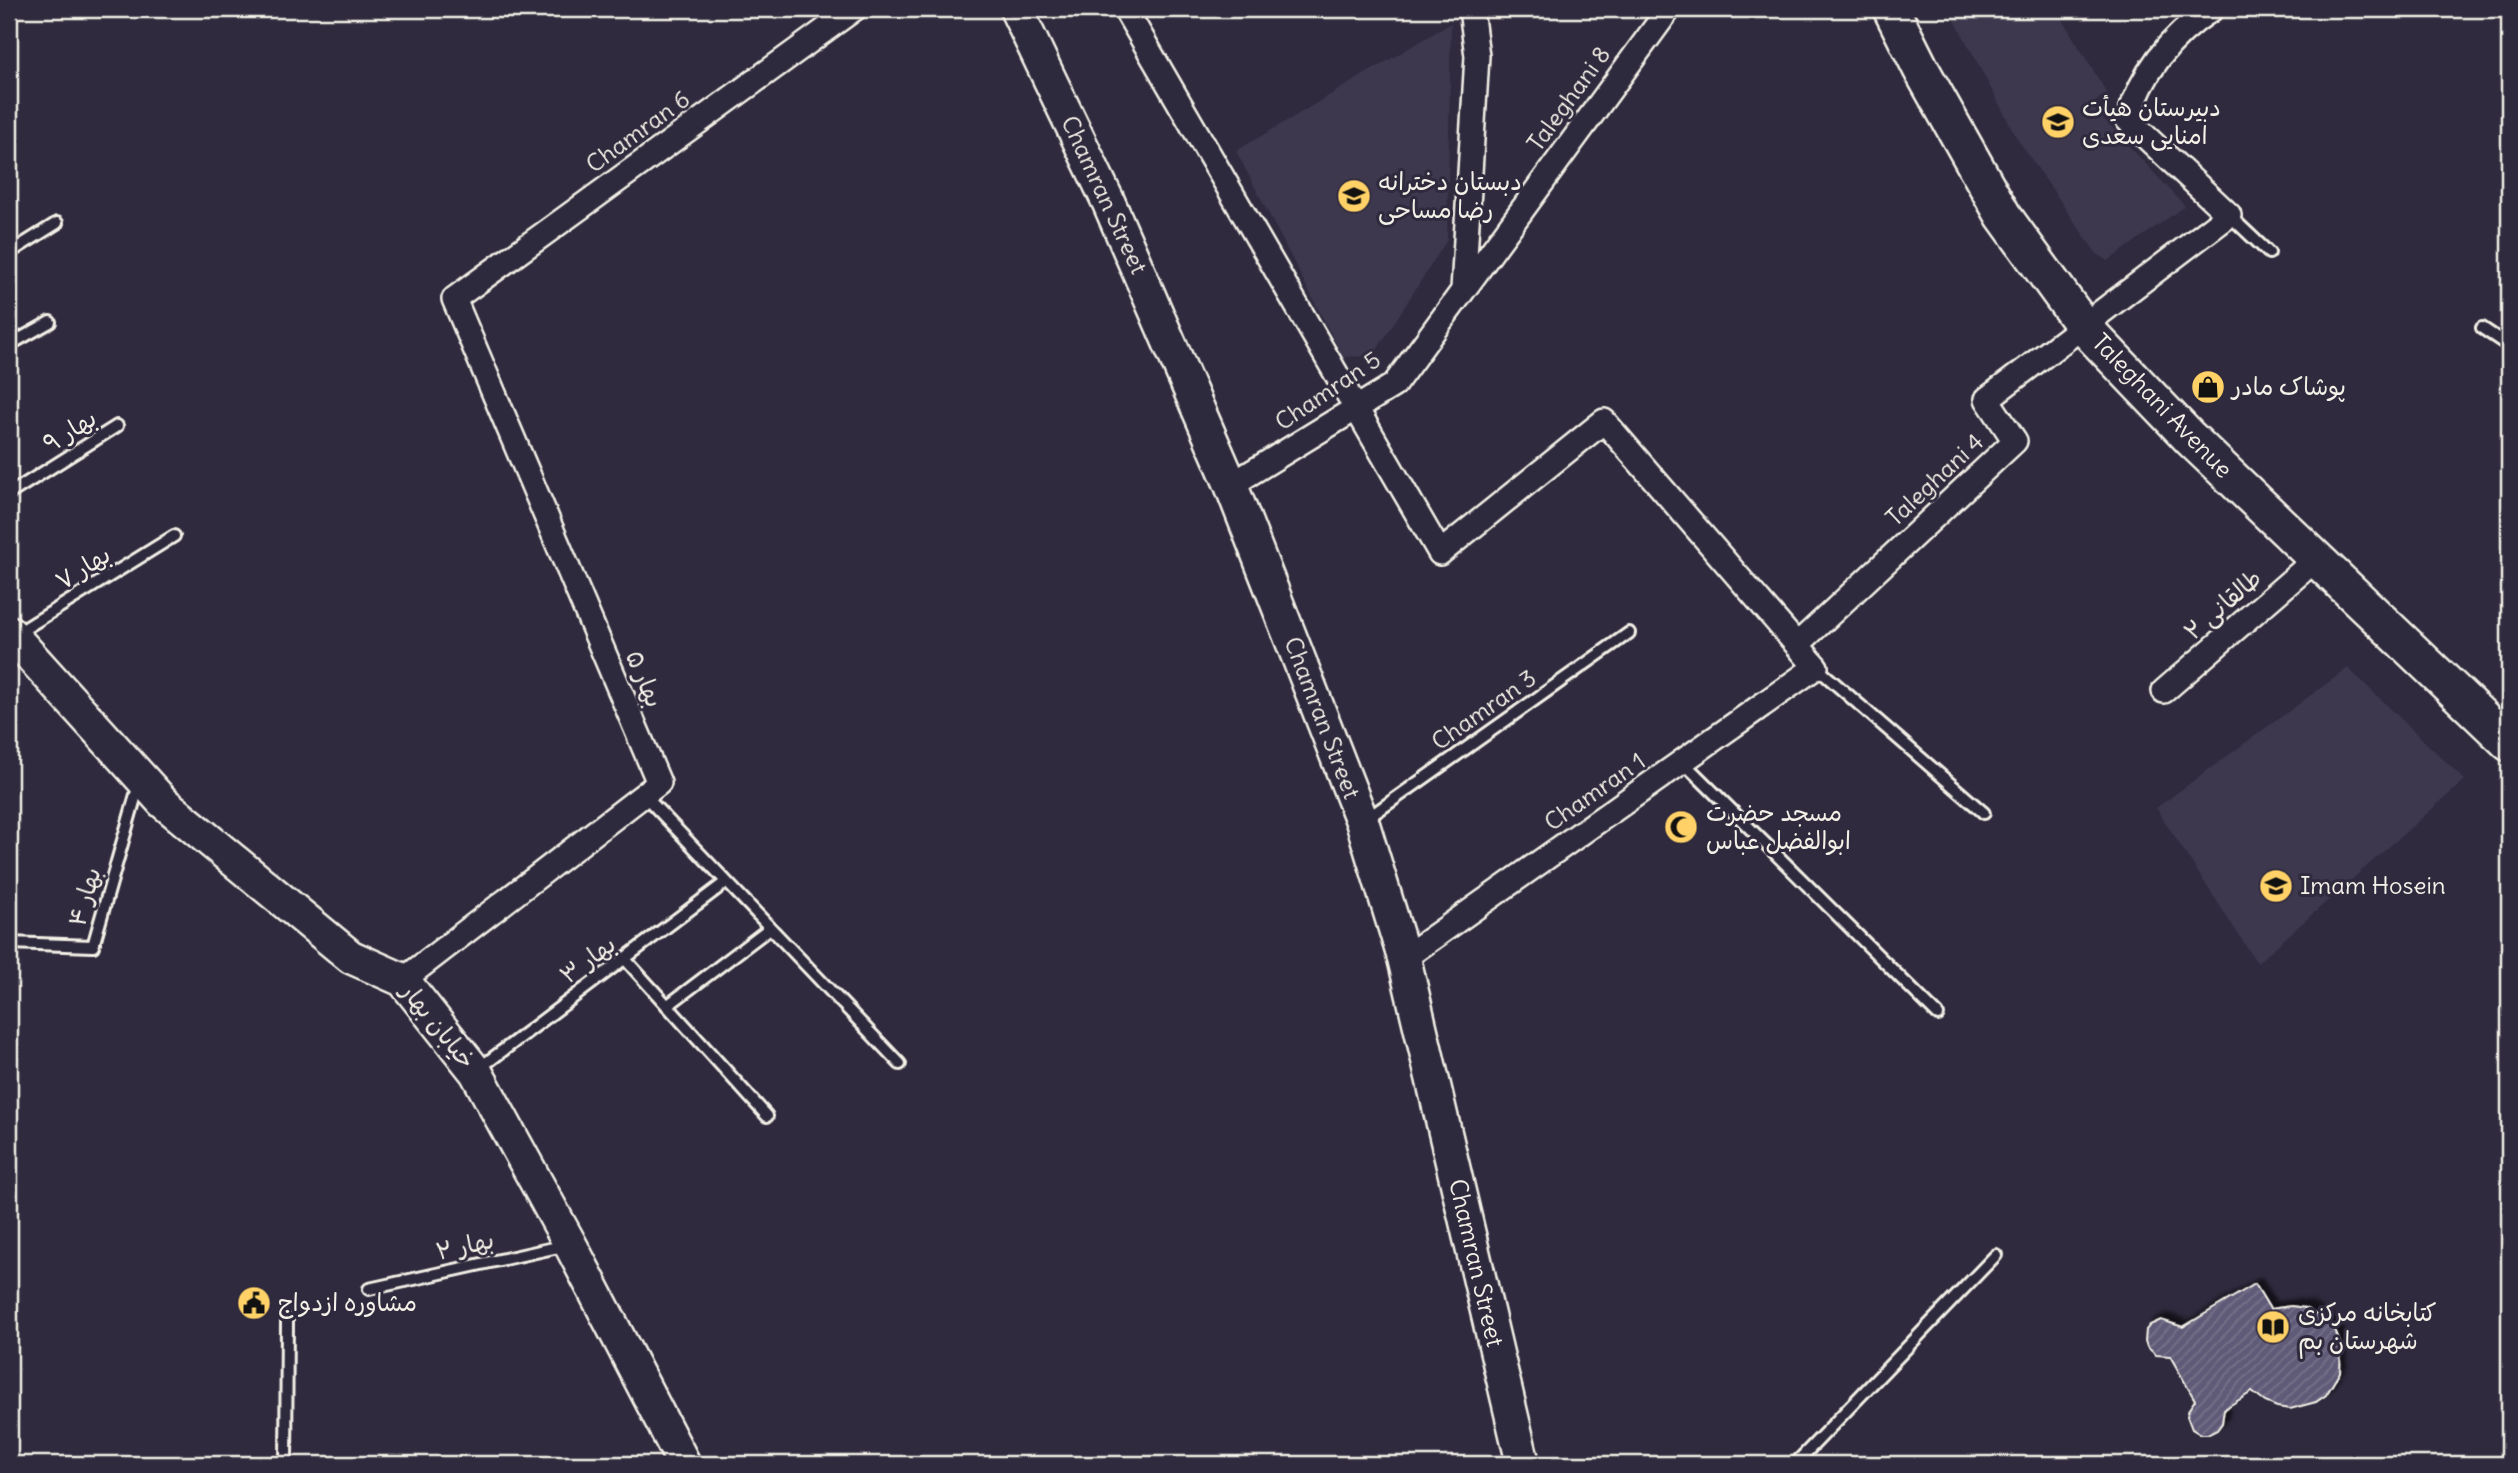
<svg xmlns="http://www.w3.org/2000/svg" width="2518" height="1473" viewBox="0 0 2518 1473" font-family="Delius,'Playpen Sans Arabic',sans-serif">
<defs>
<pattern id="building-hatch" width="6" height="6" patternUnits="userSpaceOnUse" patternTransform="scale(1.75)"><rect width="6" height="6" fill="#5f5a77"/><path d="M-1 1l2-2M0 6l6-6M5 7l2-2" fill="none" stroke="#77728a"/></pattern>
<filter id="shadow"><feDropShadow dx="6" dy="-6" stdDeviation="2" flood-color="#0009"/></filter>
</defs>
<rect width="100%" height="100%" fill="#2f2a3d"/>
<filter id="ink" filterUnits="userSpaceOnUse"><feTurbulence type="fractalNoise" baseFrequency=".0143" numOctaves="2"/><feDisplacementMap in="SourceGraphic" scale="14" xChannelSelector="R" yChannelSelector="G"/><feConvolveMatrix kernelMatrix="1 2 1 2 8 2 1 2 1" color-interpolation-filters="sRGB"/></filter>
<g filter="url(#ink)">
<path fill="#3d384e" d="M1949,9H2056L2107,93L2091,105L2185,206L2108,261L2096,253L2018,140Z
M1451,23L1447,240L1373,356L1343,357L1236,151Z
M2348,668L2465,780L2257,963L2156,808Z"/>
<path fill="url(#building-hatch)" stroke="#f4f1e8" stroke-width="2" filter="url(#shadow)" d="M2255,1284L2270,1309L2291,1306L2305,1308L2328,1322L2336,1333L2341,1346L2340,1372L2326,1395L2316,1402L2290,1409L2277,1407L2265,1402L2252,1392L2224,1409L2222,1423L2217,1430L2209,1434H2200L2192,1429L2187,1416L2189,1409L2195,1400L2170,1356L2156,1355L2147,1347L2145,1341L2146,1330L2150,1325L2161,1320L2183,1327Z"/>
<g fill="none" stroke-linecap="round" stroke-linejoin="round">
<g stroke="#f4f1e8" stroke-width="16">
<path id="lane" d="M2229,215L2269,253
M9,253L57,223
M2482,328L2509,346
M9,345L50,322
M9,494L117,426
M16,634L174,536
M1816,667L1984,813
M1683,762L1938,1015
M644,795L900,1064
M1365,820L1629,633
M9,943L93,946L139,784
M625,959L767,1116
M667,1006L770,928
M477,1070L726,882
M369,1289L567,1245
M286,1464L287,1320
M1795,1464L1996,1255"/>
</g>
<g stroke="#f4f1e8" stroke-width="28">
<path id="street" d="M1125,9L1440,553L1604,421L1816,667L1404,958
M1463,290L1477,56L1471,9
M1231,485L1394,385L1669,9
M1797,645L2015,441L1987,399L2229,215L2128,120C2142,71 2171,36 2212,9
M2164,691L2316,559
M403,980L659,783L454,299L854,9"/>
</g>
<g stroke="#f4f1e8" stroke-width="37">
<path id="secondary" d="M1016,9L1108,201L1231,485L1362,821L1404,958L1523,1464
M9,632L163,802L351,957L403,980L476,1072L570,1244L684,1464"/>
</g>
<g stroke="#f4f1e8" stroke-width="40">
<path id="primary" d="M1891,9L1921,69L2003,215L2084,327L2190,438L2509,743"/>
</g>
<use href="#lane" stroke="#2f2a3d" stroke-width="10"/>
<use href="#street" stroke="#2f2a3d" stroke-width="23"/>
<use href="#secondary" stroke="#2f2a3d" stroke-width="32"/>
<use href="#primary" stroke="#2f2a3d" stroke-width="35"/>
</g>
</g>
<defs>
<g id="school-disc" transform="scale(1.75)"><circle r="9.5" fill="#ffd166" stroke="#2f2a3d"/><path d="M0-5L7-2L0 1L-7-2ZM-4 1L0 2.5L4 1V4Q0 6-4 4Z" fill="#111"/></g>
<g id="shop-disc" transform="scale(1.75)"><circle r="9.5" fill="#ffd166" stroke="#2f2a3d"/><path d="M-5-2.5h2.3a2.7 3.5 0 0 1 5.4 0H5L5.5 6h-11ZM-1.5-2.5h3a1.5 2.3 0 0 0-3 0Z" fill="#111"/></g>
<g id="mosque-disc" transform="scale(1.75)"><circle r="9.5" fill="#ffd166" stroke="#2f2a3d"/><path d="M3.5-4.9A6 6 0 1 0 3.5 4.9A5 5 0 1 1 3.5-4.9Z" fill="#111"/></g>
<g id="civic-disc" transform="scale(1.75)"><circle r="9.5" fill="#ffd166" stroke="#2f2a3d"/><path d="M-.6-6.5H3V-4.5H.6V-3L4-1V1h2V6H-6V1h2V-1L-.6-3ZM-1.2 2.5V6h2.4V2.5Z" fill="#111"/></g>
<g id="library-disc" transform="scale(1.75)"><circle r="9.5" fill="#ffd166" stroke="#2f2a3d"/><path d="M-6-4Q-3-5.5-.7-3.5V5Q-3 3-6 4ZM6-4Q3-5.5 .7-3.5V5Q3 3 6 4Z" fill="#111"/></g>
</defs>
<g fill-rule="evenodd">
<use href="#school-disc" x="2058" y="122"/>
<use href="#school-disc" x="1354" y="196"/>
<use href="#shop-disc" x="2208" y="387"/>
<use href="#mosque-disc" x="1681" y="827"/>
<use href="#school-disc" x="2276" y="886"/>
<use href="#civic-disc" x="254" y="1303"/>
<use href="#library-disc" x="2273" y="1327"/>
</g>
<g text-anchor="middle" stroke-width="6" stroke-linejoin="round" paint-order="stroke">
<g font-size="24" fill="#f4f1e8" stroke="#2f2a3d">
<text transform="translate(1569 99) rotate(-54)" y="8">Taleghani 8</text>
<text transform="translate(638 132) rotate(-36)" y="8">Chamran 6</text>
<text transform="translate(1104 195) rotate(65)" y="8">Chamran Street</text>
<text transform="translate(1328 391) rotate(-34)" y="8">Chamran 5</text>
<text transform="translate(2162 406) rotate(46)" y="8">Taleghani Avenue</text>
<text transform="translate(70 431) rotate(-32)" y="8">بهار ۹</text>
<text transform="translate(1935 480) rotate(-43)" y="8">Taleghani 4</text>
<text transform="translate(83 568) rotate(-32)" y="8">بهار ۷</text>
<text transform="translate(2223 605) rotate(-41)" y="8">طالقانی ۲</text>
<text transform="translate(644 679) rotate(67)" y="8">بهار ۵</text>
<text transform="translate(1484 710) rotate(-35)" y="8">Chamran 3</text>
<text transform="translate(1322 718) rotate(69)" y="8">Chamran Street</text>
<text transform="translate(1595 792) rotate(-35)" y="8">Chamran 1</text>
<text transform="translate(85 897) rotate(-74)" y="8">بهار ۴</text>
<text transform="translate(588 960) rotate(-37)" y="8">بهار ۳</text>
<text transform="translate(438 1026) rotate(51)" y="8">خیابان بهار</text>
<text transform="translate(465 1246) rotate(-13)" y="8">بهار ۲</text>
<text transform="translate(1476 1263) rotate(77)" y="8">Chamran Street</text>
</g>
<g font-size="24" fill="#f4f1e8" stroke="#2f2a3d" text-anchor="start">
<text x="2082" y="116">دبیرستان هیأت<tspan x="2082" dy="28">امنایی سعدی</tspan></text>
<text x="1378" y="190">دبستان دخترانه<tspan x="1378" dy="28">رضا مساحی</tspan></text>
<text x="2232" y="395">پوشاک مادر</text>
<text x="1706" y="821">مسجد حضرت<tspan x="1706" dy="28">ابوالفضل عباس</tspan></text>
<text x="2300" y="894">Imam Hosein</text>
<text x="278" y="1311">مشاوره ازدواج</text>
<text x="2298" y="1321">کتابخانه مرکزی<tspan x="2298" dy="28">شهرستان بم</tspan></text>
</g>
</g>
<rect width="2518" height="1473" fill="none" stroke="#2f2a3d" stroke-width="35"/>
<rect x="18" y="18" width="2483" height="1438" fill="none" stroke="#f4f1e8" stroke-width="2.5" filter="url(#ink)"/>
</svg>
